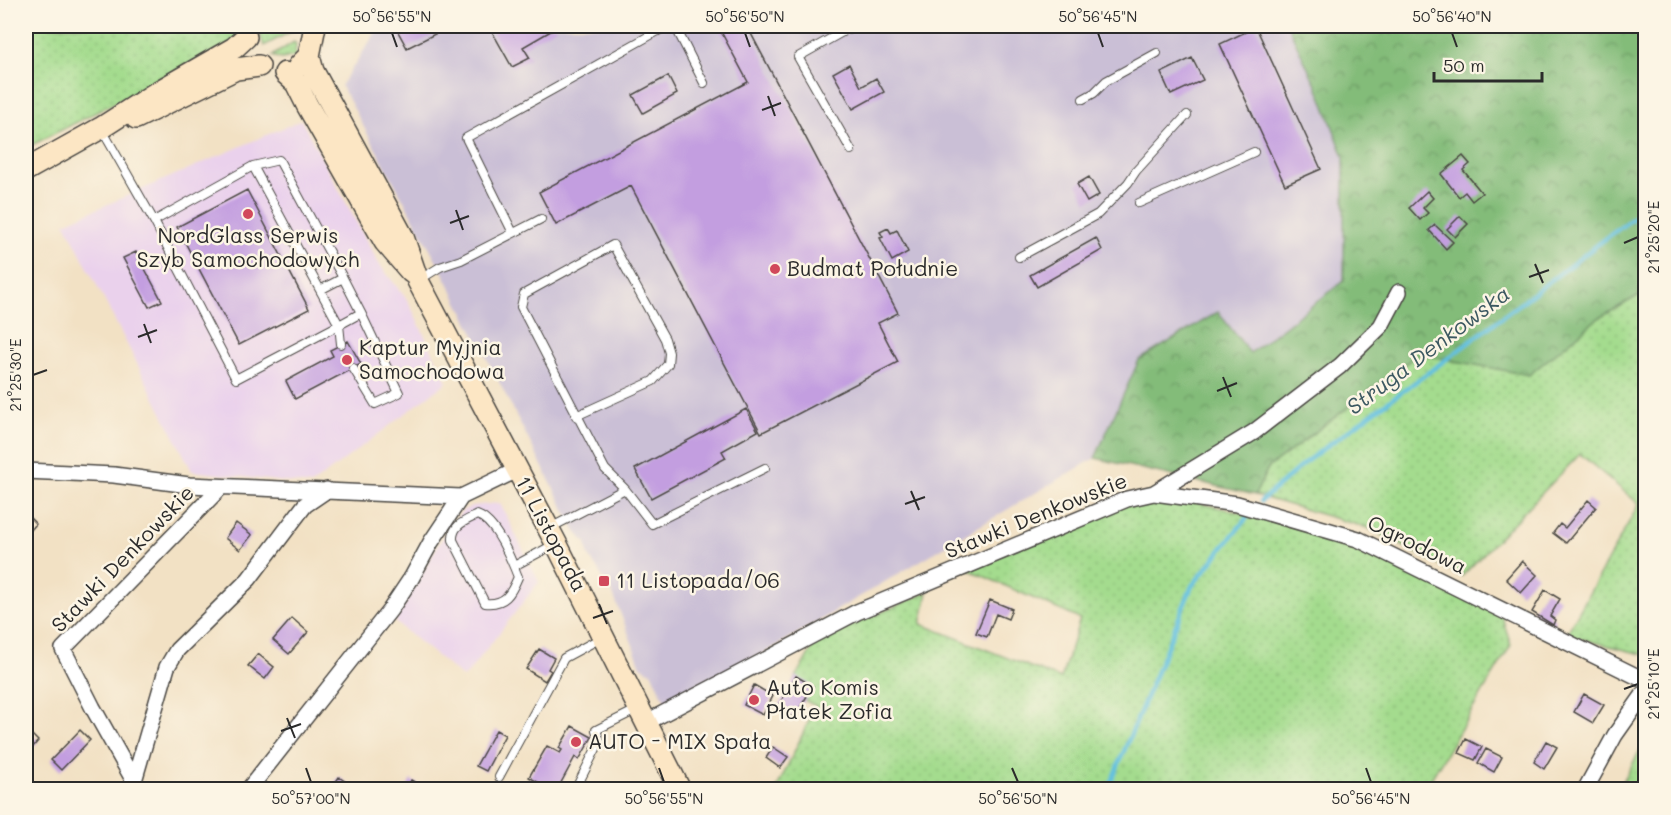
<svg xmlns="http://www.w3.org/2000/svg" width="1671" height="815" viewBox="0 0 1671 815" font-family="Mali,sans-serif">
<defs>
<pattern id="grass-dots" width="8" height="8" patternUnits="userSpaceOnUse" patternTransform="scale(1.5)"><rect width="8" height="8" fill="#a4dc8e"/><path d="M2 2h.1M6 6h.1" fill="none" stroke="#8dbd7b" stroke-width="1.8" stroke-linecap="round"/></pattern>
<pattern id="forest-crowns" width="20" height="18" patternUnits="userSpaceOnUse" patternTransform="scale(1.5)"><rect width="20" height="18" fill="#83bc79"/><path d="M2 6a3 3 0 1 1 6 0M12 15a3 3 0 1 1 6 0" fill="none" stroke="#6b9963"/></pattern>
</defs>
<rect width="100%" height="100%" fill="#fcf5e5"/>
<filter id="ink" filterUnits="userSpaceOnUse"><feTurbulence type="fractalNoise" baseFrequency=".0167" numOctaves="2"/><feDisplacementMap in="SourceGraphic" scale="12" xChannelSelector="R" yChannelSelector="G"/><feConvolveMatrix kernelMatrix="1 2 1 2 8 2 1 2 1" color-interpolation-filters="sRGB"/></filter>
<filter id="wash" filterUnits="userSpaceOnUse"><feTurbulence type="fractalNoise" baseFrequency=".008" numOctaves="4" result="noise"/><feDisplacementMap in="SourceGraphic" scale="24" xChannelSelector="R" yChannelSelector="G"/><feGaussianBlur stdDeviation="1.35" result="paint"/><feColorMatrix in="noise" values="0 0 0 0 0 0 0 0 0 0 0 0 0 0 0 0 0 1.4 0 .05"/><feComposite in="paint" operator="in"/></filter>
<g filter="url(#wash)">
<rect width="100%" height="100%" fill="#f2e1c4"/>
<path fill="#ead1ec" d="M301,120L379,264L408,301L447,382L311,485L192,471L65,223Z
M500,503L539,582L464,678L395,622L438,545L462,511L472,506Z"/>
<path fill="#cabfd6" d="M380,26H1288L1322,98L1344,157V281L1250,353L1218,312L1139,360L1095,458L669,709L651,672L641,666L613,594L588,554L586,543L576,532L440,267L341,85Z"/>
<path fill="url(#grass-dots)" stroke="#68845c" stroke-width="1.5" d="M26,26H301L264,46L261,37L262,28L26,148Z
M294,42L296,44L295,56L282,59L272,56Z
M1645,292V655L1566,635L1639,504L1580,454L1462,576L1368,528L1255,495L1268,468L1418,354L1529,375L1597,319Z
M1154,493L1358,539L1499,608L1511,645L1425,789L776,790L816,706L788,692L816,641L928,592L921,624L1061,679L1080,619L965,568Z
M1645,741V789H1619Z"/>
<path fill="url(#forest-crowns)" stroke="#577452" stroke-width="1.5" d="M1288,26H1645V292L1597,319L1529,375L1418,354L1268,468L1255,495L1095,458L1139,360L1218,312L1250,353L1344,281V157L1322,98Z"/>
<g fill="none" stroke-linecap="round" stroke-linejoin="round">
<path stroke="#62c0e0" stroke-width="4.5" d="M1261,501L1308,460L1451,356L1646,208
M1108,790L1192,586L1249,515"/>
</g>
<g id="blocks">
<path fill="#c39ee0" d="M400,26H433L437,33L407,48L396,28Z
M489,26H554L556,28L523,47L530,58L512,67Z
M718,26H747L898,313L878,323L898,362L761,433L631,186L556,225L539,192L748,82Z
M1256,27L1321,169L1285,185L1220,44Z
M1192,58L1203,80L1171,95L1161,73Z
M849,64L861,87L876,78L884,92L853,109L833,73Z
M668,76L677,94L643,113L633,95Z
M1463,156L1470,164L1463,170L1482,193L1472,201L1465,192L1459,197L1441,174Z
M1089,177L1099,195L1087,202L1077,184Z
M247,190L309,309L239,345L177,227Z
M1427,191L1433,198L1423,208L1428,213L1420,220L1409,208Z
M1460,216L1468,224L1455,237L1447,229Z
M1435,225L1453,242L1446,249L1429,230Z
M888,228L891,233L897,230L908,252L892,261L880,238L883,237L880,232Z
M1096,238L1102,250L1037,287L1030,275Z
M136,252L162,301L149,307L123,258Z
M348,341L361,364L295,399L286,381L333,356L330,350Z
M746,409L758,431L722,451L726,458L651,498L635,469Z
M1588,500L1596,507L1566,543L1553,533L1560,524L1565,528Z
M26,514L36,524L26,536Z
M236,523L252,535L240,550L225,538Z
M1522,561L1537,575L1521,593L1506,579Z
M1545,590L1560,599L1550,616L1555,620L1553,625L1532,612Z
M990,600L1012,609L1008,619L996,614L987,637L976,633Z
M292,618L308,632L289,654L273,640Z
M539,649L554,658L548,669L551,671L545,681L526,669Z
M258,654L274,667L265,679L248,666Z
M796,676L813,686L794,718L777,708Z
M754,685L773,696L763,715L744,705Z
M1584,694L1604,705L1593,723L1574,712Z
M572,726L592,737L579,760L575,757L557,790H551L529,777L547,746L560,753L562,750L559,748Z
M80,730L90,740L61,770L51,760Z
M496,730L505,735L486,771L476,766Z
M30,733L38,741L26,755V739Z
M1466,739L1482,747L1475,760L1459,753Z
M1546,741L1557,747L1544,769L1534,762Z
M773,747L788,757L780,768L766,758Z
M1486,749L1502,757L1494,772L1478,763Z
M339,777L357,790L331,789Z
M411,780L427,790H406Z"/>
</g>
</g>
<g filter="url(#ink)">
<use href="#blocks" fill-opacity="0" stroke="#494642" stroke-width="1.5"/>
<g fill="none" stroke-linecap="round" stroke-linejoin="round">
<g stroke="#494642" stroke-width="10">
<path id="lane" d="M675,26L704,83
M1083,99L1094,93L1106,81L1157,53
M101,128L154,221
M851,150L798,57L853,26
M253,166L320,290L343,278L279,160L253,166L154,221L236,379L339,325L320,290
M1139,203L1254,152
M26,217L30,232L26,247
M513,233L466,138L667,26
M1019,257L1098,214L1128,183L1136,171L1187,115
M419,280L440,267L461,260L541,219
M341,344L339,325L361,313L343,278
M353,368L375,404L399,393L361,313
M576,416L653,381L668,364L669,353L665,339L613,245L524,294L521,307L605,469L625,489
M477,515C496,521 511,559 518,577C511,594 505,605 485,603L453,540C452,525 465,521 477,515Z
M550,528L625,489L652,524L765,468
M514,566L555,544
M499,777L564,658L601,638
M575,790L600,741L596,730L638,709"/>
</g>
<g stroke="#494642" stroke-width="18">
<path id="street" d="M26,471L114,475L189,485L461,497
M1154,493L1237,504L1358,539L1646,681
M647,722L857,612L1127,499L1154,493L1254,432L1340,366L1381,326L1399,292
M134,781L167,667L177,650L249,579L305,505L327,490
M134,790V781L93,708L63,649L221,487
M248,790L390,610L412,577L431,542L461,497L517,470
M1585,790L1615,735L1646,691"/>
</g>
<g stroke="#494642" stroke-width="24">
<path id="secondary" d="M309,56L313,71L403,237L418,281L556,543L680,790
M299,66L309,56L315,26
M285,73L296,83L307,105L385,242L411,272
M136,118L236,69L259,66
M26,170L101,128L154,94L234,48L246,37"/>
</g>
<use href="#lane" stroke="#fff" stroke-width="8"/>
<use href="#street" stroke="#fff" stroke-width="15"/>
<use href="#secondary" stroke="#fce6c4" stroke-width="21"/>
</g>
</g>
<path fill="none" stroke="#2b2b2b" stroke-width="2" d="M392,33L397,47M745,33L750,47M1098,33L1103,47M1452,33L1457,47M768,96L775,116M762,110L781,103M456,210L463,230M450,223L469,216M1624,243L1638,237M1535,264L1543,283M1529,277L1549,270M144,324L151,343M138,337L157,330M33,375L47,370M1223,377L1231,397M1217,391L1237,383M911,491L919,510M905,504L925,497M599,604L607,624M593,618L613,611M1624,689L1638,684M287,718L295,738M281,731L301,724M306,768L311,782M659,768L664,782M1012,768L1018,782M1366,768L1371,782"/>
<g fill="#d1495b" stroke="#fcf5e5" stroke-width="2">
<circle cx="248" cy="214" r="6"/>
<circle cx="775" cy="269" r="6"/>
<circle cx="347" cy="360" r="6"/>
<rect x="598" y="575" width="12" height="12" rx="3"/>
<circle cx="754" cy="700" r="6"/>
<circle cx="576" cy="742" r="6"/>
</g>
<g text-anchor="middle" stroke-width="5" stroke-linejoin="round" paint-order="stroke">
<g font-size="21" fill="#2b2b2b" stroke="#fcf5e5" text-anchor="start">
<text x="248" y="243" text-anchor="middle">NordGlass Serwis<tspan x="248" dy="24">Szyb Samochodowych</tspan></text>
<text x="787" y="276">Budmat Południe</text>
<text x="359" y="355">Kaptur Myjnia<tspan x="359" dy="24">Samochodowa</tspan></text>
<text x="616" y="588">11 Listopada/06</text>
<text x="766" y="695">Auto Komis<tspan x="766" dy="24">Płatek Zofia</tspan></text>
<text x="588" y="749">AUTO - MIX Spała</text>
</g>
<g font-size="21" fill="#2b2b2b" stroke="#fcf5e5">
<text transform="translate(1036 516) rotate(-22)" y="7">Stawki Denkowskie</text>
<text transform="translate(551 534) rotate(62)" y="7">11 Listopada</text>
<text transform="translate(1417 545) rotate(26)" y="7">Ogrodowa</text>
<text transform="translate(123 559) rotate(-46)" y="7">Stawki Denkowskie</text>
</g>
<g font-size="22" font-style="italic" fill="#3c5861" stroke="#fcf5e5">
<text transform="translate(1428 350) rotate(-37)" y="8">Struga Denkowska</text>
</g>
</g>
<rect width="1671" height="815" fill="none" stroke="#fcf5e5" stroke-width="66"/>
<path d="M1434 72v9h108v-9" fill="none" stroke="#2b2b2b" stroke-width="3"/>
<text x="1443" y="72" font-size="18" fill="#2b2b2b" stroke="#fcf5e5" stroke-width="4.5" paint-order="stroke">50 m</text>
<rect x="33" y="33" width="1605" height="749" fill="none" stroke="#2b2b2b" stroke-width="2"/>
<g font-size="15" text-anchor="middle" fill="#2b2b2b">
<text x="392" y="22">50°56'55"N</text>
<text x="745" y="22">50°56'50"N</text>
<text x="1098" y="22">50°56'45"N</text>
<text x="1452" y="22">50°56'40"N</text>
<text transform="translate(1654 237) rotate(-90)" y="5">21°25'20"E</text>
<text transform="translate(16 375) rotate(-90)" y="5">21°25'30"E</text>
<text transform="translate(1654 684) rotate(-90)" y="5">21°25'10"E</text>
<text x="311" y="804">50°57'00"N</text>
<text x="664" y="804">50°56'55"N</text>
<text x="1018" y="804">50°56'50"N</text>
<text x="1371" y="804">50°56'45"N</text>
</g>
</svg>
